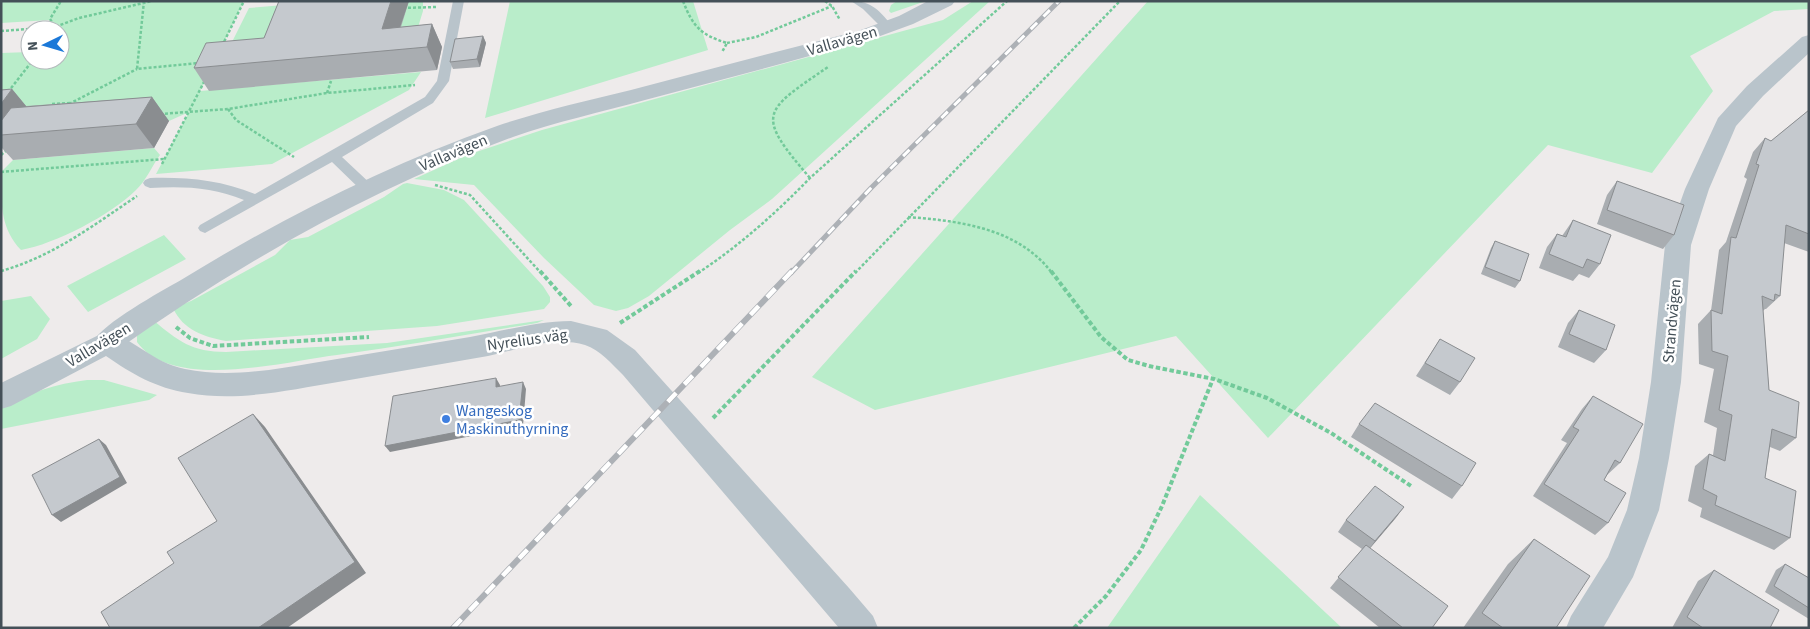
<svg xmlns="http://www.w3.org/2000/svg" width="1810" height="629" viewBox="0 0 1810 629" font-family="'Source Sans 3',sans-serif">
<rect width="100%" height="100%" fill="#eeebeb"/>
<path fill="#b9edca" d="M1,1H244L200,91L421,72L409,90L272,164L156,174L189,112L169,121L71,103L1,109V53L30,52V60H60V30H53L55,27L50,20L1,23Z
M332,1H423V11L415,37L226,54L249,8Z
M510,1H693L708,50L485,118Z
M897,1H926L891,13L889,11L891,5Z
M973,1H990L772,199L730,230L649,296L628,308L616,311L594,305L544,258L474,185L414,179L467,155L542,130L943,20Z
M1148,1H1809V9L1774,11L1690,56L1713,91L1652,173L1548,145L1268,438L1176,336L875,410L812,377Z
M154,148L160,155C152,166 146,181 136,190C111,215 55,244 21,250C0,228 1,202 1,172L13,160Z
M407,183L444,190L464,200L543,286L550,297V302L544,309L437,326L226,341C204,337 183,330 173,308L191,301L275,255L290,240L308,237L384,197L403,184Z
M164,235L186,259L88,312L67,286Z
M31,296L50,319L37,339L1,359V301Z
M153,320C178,341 192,352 226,352L387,343L544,320L537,323C470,334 404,346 337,355C287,361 172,392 137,342V336Z
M87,380H104L157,395L149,400L1,429V409C28,392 56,384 87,380Z
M1200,495L1342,628H1107Z"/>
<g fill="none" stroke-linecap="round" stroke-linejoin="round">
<path stroke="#72ca9a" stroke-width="2.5" stroke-dasharray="3 2" stroke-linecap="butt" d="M144,1L137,69L198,63
M683,1C693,27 701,35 727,43L722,52
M825,1L832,6L840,20
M403,8L437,7
M53,30L55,27L50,19L61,1
M1,31L55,27L79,18L152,1
M727,43L756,37L832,6
M222,46L244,1
M8,92L33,60
M327,93L331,81
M52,104L71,103
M69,104L137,69
M228,109L236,120L294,157
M160,114L228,109L327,93L415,85
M1,155L8,149
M162,164L205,80
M1,172L164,159
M810,178C755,114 762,112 828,67
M435,185L470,195L541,273
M908,217C960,221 1018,228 1052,273
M1,271C52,257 94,225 137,196
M698,273C739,246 776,213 810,178L1007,1
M855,273L1120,1"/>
<path stroke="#72ca9a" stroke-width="4" stroke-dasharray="4.5 2.5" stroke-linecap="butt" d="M540,271L571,306
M1051,271L1101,337L1128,360L1149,366L1214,379L1267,398L1331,433L1411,486
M620,323L700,271
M176,327L190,338L213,346L369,337
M713,418L856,271
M1074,628L1106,596L1141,550L1162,506L1213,379"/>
<path fill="#b9c4cb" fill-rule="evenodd" d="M453,1H464L449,81L433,103L342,157L374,187L376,190L374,193H364L332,162L205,233L200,231L198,228L200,225L244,200C213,187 183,186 150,188L145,186L143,183L145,180L150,178C187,177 220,180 255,194L425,97L437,81Z
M851,1C872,1 880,11 893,27L887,30L883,29L863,9Z"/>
<path fill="#b9c4cb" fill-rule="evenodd" d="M928,1H955L952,5L913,24L872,39C796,60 721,80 645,100C601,112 556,122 513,137C372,188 239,264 117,350L107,353L97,350L93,342C103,323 160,292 181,280C280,219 387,165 497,126C541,111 586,101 631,90C706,70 782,50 858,31L899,16Z"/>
<path fill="#b9c4cb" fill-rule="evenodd" d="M1809,35V53L1763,96L1736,126L1709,189L1691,245L1681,382L1669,458L1659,510L1633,577L1603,628H1566L1571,616L1608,557L1627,510L1639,458L1651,382L1665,245L1685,189L1718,118L1747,86L1802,37Z
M571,321L607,330L635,350L849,588L873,616L878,628H839L623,375C612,364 600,350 585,345C554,335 517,350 488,356C438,365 388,373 338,382C289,390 238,402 188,393C156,388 132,374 106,356L11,406L1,409V383L107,331C136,340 152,362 185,369C227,378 271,370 313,363C365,354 418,346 470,337C504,331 537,321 571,321Z"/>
<g stroke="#adb1b6" stroke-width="5">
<path id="rail-far1" d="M791,273L871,188L1059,1"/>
</g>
<g stroke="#adb1b6" stroke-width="6">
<path id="rail" d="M453,628L792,271"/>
</g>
<use href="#rail-far1" stroke="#fff" stroke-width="3" stroke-dasharray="9" stroke-linecap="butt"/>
<use href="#rail" stroke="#fff" stroke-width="4.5" stroke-dasharray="12" stroke-linecap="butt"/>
</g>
<path fill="#a9adb1" d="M279,1H409L401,27L432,24L442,47L437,70L209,91L194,68L264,38Z
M483,36L486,43L480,67L453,69L450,62Z
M12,89L26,106L152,97L169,121L154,148L13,160L1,147V90Z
M1809,110V252L1784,243L1780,296L1766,309H1765L1763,311L1769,390L1796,438L1780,451L1770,447L1765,478L1790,538L1774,550L1700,517L1702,508L1688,501L1695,466L1709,454L1713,455L1717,428L1704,422L1714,369L1699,364L1698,324L1711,310V311L1719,250L1726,242L1747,179L1744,177L1753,152L1765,138L1771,141Z
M1617,181L1674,235L1663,249L1597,224L1607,195Z
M1573,220L1600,264L1589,278L1579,274L1573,281L1539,268L1547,247L1557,234L1562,236Z
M1495,241L1520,281L1515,288L1481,274L1491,248Z
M1579,310L1606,350L1594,363L1558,347L1568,323Z
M1440,339L1460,382L1450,395L1416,376Z
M1593,396L1620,463L1607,475L1604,480L1608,523L1595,535L1533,496L1567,443L1561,440L1582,409Z
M1359,424L1462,486L1452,499L1351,437Z
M1404,507L1370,548L1432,628H1380L1330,588L1362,549L1338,532L1346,520Z
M1534,539L1556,628H1463L1508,564Z
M1785,564L1809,578V619L1765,592L1776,570Z
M1714,570L1770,628H1672L1698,581Z"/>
<path fill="#8a8d90" d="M391,1H409L392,51L382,29Z
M432,24L442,47L437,70L427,47Z
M483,36L486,43L480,67L477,59Z
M12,89L31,112L1,122V104Z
M152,97L169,121L154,148L136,124Z
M496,378L500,385L499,393L496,387Z
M523,382L526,389L523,426L390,452L385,446Z
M253,414L265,427L366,573L287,628H258Z
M99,439L106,445L127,483L61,522L52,515Z
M1404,507L1395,519L1366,553L1375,541Z"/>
<path fill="#c5c9ce" stroke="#8a8d90" d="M279,1H391L382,29L432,24L427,47L194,68L206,43L264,38Z
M483,36L477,59L450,62L455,39Z
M12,89L1,104V90Z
M152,97L136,124L1,135V121L11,108Z
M1809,110V234L1786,225L1780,296L1775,294L1774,301L1762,296L1769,390L1799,402L1796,438L1772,429L1765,478L1796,491L1790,538L1715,505L1717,496L1703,489L1709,454L1725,461L1732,415L1719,410L1728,356L1712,351L1711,310L1722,314L1731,237L1736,238L1759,165L1756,164L1765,138L1771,141Z
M1617,181L1684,205L1674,235L1607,210Z
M1573,220L1611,235L1600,264L1587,259L1583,268L1549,254L1557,234L1566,237Z
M1495,241L1529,254L1520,281L1485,267Z
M1579,310L1615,325L1606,350L1569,334Z
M1440,339L1475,358L1460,382L1425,363Z
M496,378V387L523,382L519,420L385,446L393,396Z
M1593,396L1643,424L1620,463L1615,460L1604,480L1626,493L1608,523L1544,484L1579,430L1573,427Z
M1375,403L1476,463L1462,486L1359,424Z
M253,414L355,562L258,628H110L101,612L174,563L167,552L217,521L178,458Z
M99,439L120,477L52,515L32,475Z
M1375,486L1404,507L1375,541L1346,520Z
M1534,539L1590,576L1556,628H1503L1482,613Z
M1366,545L1448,606L1432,628H1403L1338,577Z
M1785,564L1809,578V608L1774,586Z
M1714,570L1779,610L1770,628H1703L1687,617Z"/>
<circle fill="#3f7fe0" stroke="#fff" stroke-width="2" cx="446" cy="419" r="5"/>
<g text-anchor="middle" stroke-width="5" stroke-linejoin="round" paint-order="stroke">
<g font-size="16" fill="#445058" stroke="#fff">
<text transform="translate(842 40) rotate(-16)" y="6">Vallavägen</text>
<text transform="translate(453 152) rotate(-23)" y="6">Vallavägen</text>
<text transform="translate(1671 321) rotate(-85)" y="6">Strandvägen</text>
<text transform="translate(527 339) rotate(-8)" y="6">Nyrelius väg</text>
<text transform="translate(98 344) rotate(-31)" y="6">Vallavägen</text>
</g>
<g font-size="16" fill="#366cbe" stroke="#fff" text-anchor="start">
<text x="456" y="416">Wangeskog<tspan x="456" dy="18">Maskinuthyrning</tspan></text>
</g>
</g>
<rect width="1810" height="629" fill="none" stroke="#445058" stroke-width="5"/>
<g transform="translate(45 45) rotate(265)"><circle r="24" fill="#ffffff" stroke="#b4b9bc"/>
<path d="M0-4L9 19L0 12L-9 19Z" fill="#1b78d8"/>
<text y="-8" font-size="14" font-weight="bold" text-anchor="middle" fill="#445058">N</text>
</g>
</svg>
